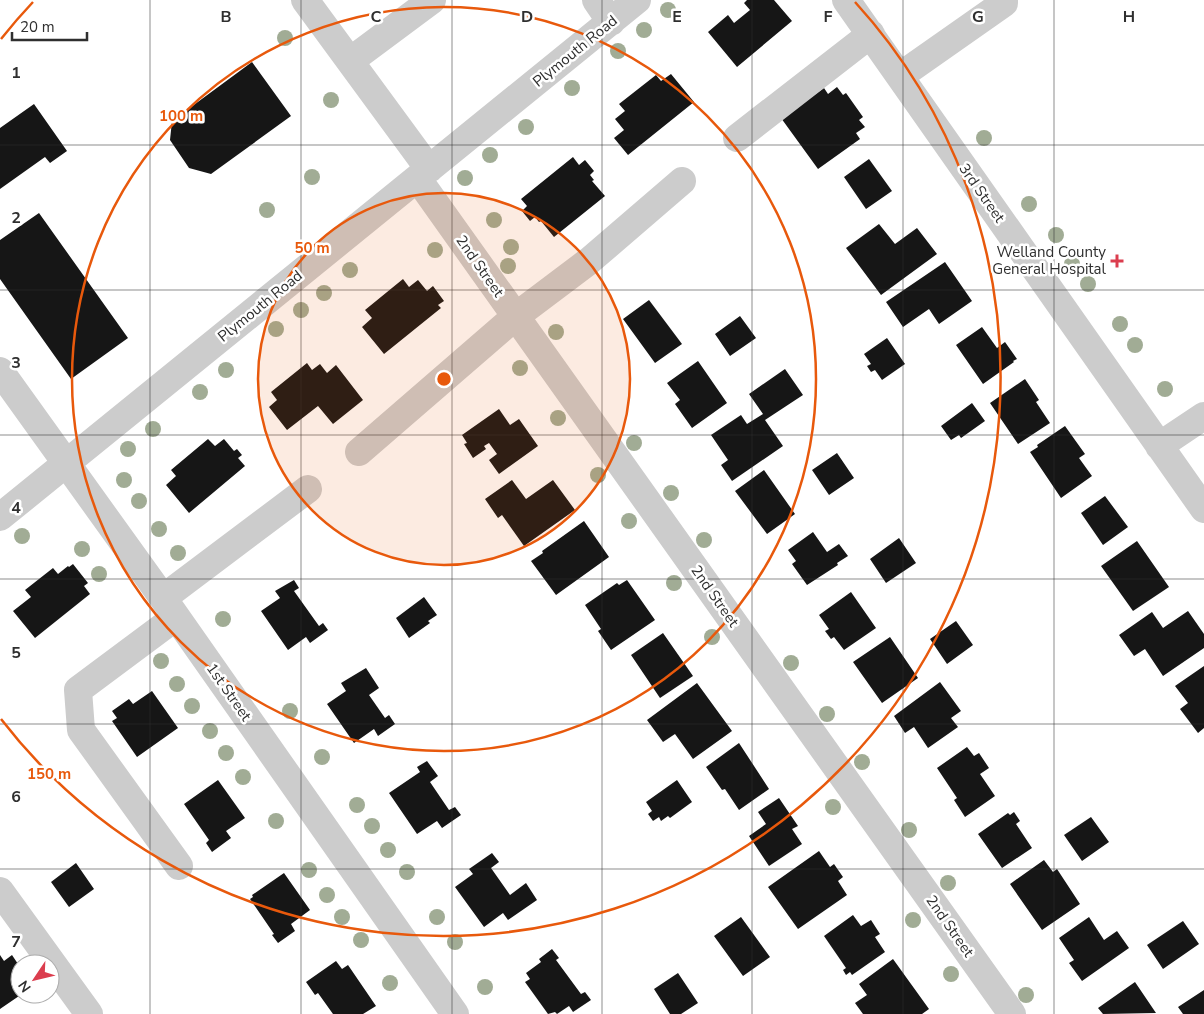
<svg xmlns="http://www.w3.org/2000/svg" width="1204" height="1014" viewBox="0 0 1204 1014" font-family="'Nunito Sans',sans-serif">
<rect width="100%" height="100%" fill="#fff"/>
<path fill="#161616" d="M747,0H774L792,21L737,67L708,32L728,15L734,23L750,10L744,3Z
M252,62L291,116L211,174L189,168L170,140L172,121Z
M671,74L694,102L628,155L614,138L624,130L615,119L625,111L619,104L656,75L661,81Z
M837,87L843,95L846,93L863,117L859,120L865,127L856,133L860,139L818,169L781,118L824,88L828,94Z
M34,104L67,151L50,163L45,157L0,189V128Z
M573,157L579,165L585,160L594,171L590,175L594,180L592,181L605,196L554,237L541,221L539,222L535,217L530,221L522,211L527,206L521,199Z
M869,159L892,191L866,209L844,177Z
M39,213L128,338L71,379L0,279V240Z
M879,224L895,244L917,228L937,254L881,295L846,248Z
M945,262L972,301L939,324L929,309L903,327L886,302Z
M403,279L409,287L418,280L427,291L433,286L444,301L438,305L441,308L384,354L362,327L372,318L365,310Z
M649,300L682,344L655,363L623,319Z
M740,316L756,338L730,356L715,334Z
M982,327L997,348L1005,342L1017,359L1013,361L1014,362L983,384L956,345Z
M887,338L905,364L882,380L875,370L871,372L867,366L871,364L864,354Z
M698,361L727,403L692,428L675,404L680,400L667,383Z
M307,363L312,370L320,364L327,373L336,365L363,400L333,424L318,406L287,430L269,407L277,400L271,392Z
M785,369L803,395L765,420L783,446L732,481L721,465L728,460L711,435L741,415L747,424L763,414L749,394Z
M1025,379L1039,400L1036,402L1050,423L1018,444L990,403Z
M972,403L985,421L961,438L959,435L951,440L941,426Z
M499,409L510,425L519,419L538,446L499,474L489,460L497,454L489,443L484,446L486,449L473,458L464,444L467,443L462,435Z
M1065,426L1085,454L1079,458L1092,476L1061,498L1030,452L1038,447L1037,445Z
M208,439L215,446L224,439L234,451L237,449L242,455L238,458L245,466L189,513L166,485L176,476L171,470Z
M837,453L854,478L829,495L812,470Z
M764,470L795,514L767,534L735,491Z
M512,480L526,499L553,480L575,510L524,546L502,515L498,518L485,499Z
M1105,496L1128,527L1103,545L1081,513Z
M584,521L609,557L556,595L531,561L543,553L542,551Z
M813,532L827,552L839,544L848,556L837,563L838,565L807,585L792,564L796,561L788,550Z
M899,538L916,563L886,583L870,559Z
M1137,541L1169,587L1133,611L1101,566Z
M73,564L88,583L84,586L90,594L35,638L13,611L31,597L25,590L53,568L58,574L68,566L69,567Z
M294,580L299,588L294,591L319,626L323,623L328,630L310,643L306,637L288,650L261,611L280,598L275,591Z
M627,580L655,620L611,650L598,631L601,629L585,605L617,583L619,585Z
M851,592L876,628L844,650L834,637L831,639L825,631L829,629L819,615Z
M424,597L437,615L428,621L430,623L409,638L396,618Z
M1188,611L1204,634V648L1163,676L1145,649L1134,656L1119,635L1152,612L1163,628Z
M956,621L973,645L947,664L930,639Z
M663,633L693,676L660,698L631,655Z
M890,637L918,678L882,703L853,662Z
M1204,666V728L1198,733L1180,709L1188,703L1175,686Z
M366,668L379,688L369,695L385,718L389,715L395,724L378,736L374,729L354,743L327,704L346,691L341,683Z
M940,682L961,711L951,718L958,727L928,748L914,727L905,733L894,716Z
M697,683L732,731L693,759L675,734L663,742L647,720Z
M152,691L178,728L137,757L112,721L117,718L112,711L129,699L133,704Z
M739,743L769,789L739,810L725,789L722,790L706,767Z
M967,747L974,756L979,753L989,768L980,774L995,796L965,817L954,800L957,798L937,768Z
M427,761L438,776L430,782L449,810L455,807L461,815L442,828L437,821L417,834L389,793L420,772L417,767Z
M218,780L245,818L226,831L231,838L212,852L206,843L209,840L184,804Z
M677,780L692,802L670,818L668,816L661,821L659,817L653,821L648,814L652,811L646,802Z
M779,798L798,826L792,829L802,844L769,866L749,836L766,824L758,812Z
M1014,812L1020,821L1016,824L1032,848L1002,868L978,834L1008,813L1010,815Z
M1091,817L1109,842L1082,861L1064,835Z
M819,851L830,867L834,864L843,877L838,881L847,895L798,929L768,887Z
M492,853L499,862L491,868L510,895L526,883L537,900L508,920L503,913L484,927L455,887L473,874L469,869Z
M1044,860L1053,872L1057,869L1080,904L1042,930L1010,884Z
M76,863L94,889L69,907L51,882Z
M284,873L310,910L291,924L295,931L278,943L272,935L274,934L250,899L253,897L252,895Z
M853,915L861,926L871,920L880,934L875,937L885,952L852,975L850,972L846,975L843,970L846,968L824,936Z
M741,917L770,957L743,976L714,936Z
M1089,917L1104,940L1117,931L1129,948L1082,981L1069,963L1074,960L1059,938Z
M1183,921L1199,944L1163,969L1147,945Z
M552,949L559,958L556,960L581,994L585,992L591,1000L573,1012L569,1006L557,1014L555,1012L548,1014L525,982L530,979L526,973L541,962L539,959Z
M0,955L4,961L12,955L20,967V994H26L21,998L19,996L0,1009Z
M893,959L929,1009L922,1014H863L855,1003L867,995L859,984Z
M336,961L342,969L348,965L376,1006L363,1014H333L318,993L315,995L306,982Z
M678,973L698,1003L681,1014H670L654,989Z
M1135,982L1156,1013L1103,1014L1098,1008Z
M1204,990V1014H1183L1178,1007Z"/>
<g fill="none" stroke-linecap="round" stroke-linejoin="round">
<path stroke="#ccc" stroke-width="28" d="M305,0L429,169
M596,0L611,22
M846,0L1204,509
M350,61L432,0
M900,76L1004,3V0
M737,138L871,34
M418,179L1012,1014
M0,371L163,598L455,1014
M1159,446L1204,416
M359,452L516,316L589,261L682,181
M0,517L637,0
M163,598L308,489
M176,617L78,690L81,730L179,866
M0,891L89,1014"/>
</g>
<g fill="#a1ac95">
<circle cx="668" cy="10" r="8"/>
<circle cx="644" cy="30" r="8"/>
<circle cx="285" cy="38" r="8"/>
<circle cx="618" cy="51" r="8"/>
<circle cx="572" cy="88" r="8"/>
<circle cx="331" cy="100" r="8"/>
<circle cx="526" cy="127" r="8"/>
<circle cx="984" cy="138" r="8"/>
<circle cx="490" cy="155" r="8"/>
<circle cx="312" cy="177" r="8"/>
<circle cx="465" cy="178" r="8"/>
<circle cx="1029" cy="204" r="8"/>
<circle cx="267" cy="210" r="8"/>
<circle cx="494" cy="220" r="8"/>
<circle cx="1056" cy="235" r="8"/>
<circle cx="511" cy="247" r="8"/>
<circle cx="435" cy="250" r="8"/>
<circle cx="1072" cy="264" r="8"/>
<circle cx="508" cy="266" r="8"/>
<circle cx="350" cy="270" r="8"/>
<circle cx="1088" cy="284" r="8"/>
<circle cx="324" cy="293" r="8"/>
<circle cx="301" cy="310" r="8"/>
<circle cx="1120" cy="324" r="8"/>
<circle cx="276" cy="329" r="8"/>
<circle cx="556" cy="332" r="8"/>
<circle cx="1135" cy="345" r="8"/>
<circle cx="520" cy="368" r="8"/>
<circle cx="226" cy="370" r="8"/>
<circle cx="1165" cy="389" r="8"/>
<circle cx="200" cy="392" r="8"/>
<circle cx="558" cy="418" r="8"/>
<circle cx="153" cy="429" r="8"/>
<circle cx="634" cy="443" r="8"/>
<circle cx="128" cy="449" r="8"/>
<circle cx="598" cy="475" r="8"/>
<circle cx="124" cy="480" r="8"/>
<circle cx="671" cy="493" r="8"/>
<circle cx="139" cy="501" r="8"/>
<circle cx="629" cy="521" r="8"/>
<circle cx="159" cy="529" r="8"/>
<circle cx="22" cy="536" r="8"/>
<circle cx="704" cy="540" r="8"/>
<circle cx="82" cy="549" r="8"/>
<circle cx="178" cy="553" r="8"/>
<circle cx="99" cy="574" r="8"/>
<circle cx="674" cy="583" r="8"/>
<circle cx="223" cy="619" r="8"/>
<circle cx="712" cy="637" r="8"/>
<circle cx="161" cy="661" r="8"/>
<circle cx="791" cy="663" r="8"/>
<circle cx="177" cy="684" r="8"/>
<circle cx="192" cy="706" r="8"/>
<circle cx="290" cy="711" r="8"/>
<circle cx="827" cy="714" r="8"/>
<circle cx="210" cy="731" r="8"/>
<circle cx="226" cy="753" r="8"/>
<circle cx="322" cy="757" r="8"/>
<circle cx="862" cy="762" r="8"/>
<circle cx="243" cy="777" r="8"/>
<circle cx="357" cy="805" r="8"/>
<circle cx="833" cy="807" r="8"/>
<circle cx="276" cy="821" r="8"/>
<circle cx="372" cy="826" r="8"/>
<circle cx="909" cy="830" r="8"/>
<circle cx="388" cy="850" r="8"/>
<circle cx="309" cy="870" r="8"/>
<circle cx="407" cy="872" r="8"/>
<circle cx="948" cy="883" r="8"/>
<circle cx="327" cy="895" r="8"/>
<circle cx="342" cy="917" r="8"/>
<circle cx="437" cy="917" r="8"/>
<circle cx="913" cy="920" r="8"/>
<circle cx="361" cy="940" r="8"/>
<circle cx="455" cy="942" r="8"/>
<circle cx="951" cy="974" r="8"/>
<circle cx="390" cy="983" r="8"/>
<circle cx="485" cy="987" r="8"/>
<circle cx="1026" cy="995" r="8"/>
</g>
<path fill="none" stroke="#2f2f2f" stroke-width="1" stroke-opacity="0.55" d="M150,0V1014M301,0V1014M452,0V1014M602,0V1014M752,0V1014M903,0V1014M1054,0V1014M0,145H1204M0,290H1204M0,435H1204M0,579H1204M0,724H1204M0,869H1204"/>
<circle cx="444" cy="379" r="186" fill="#e8590c" fill-opacity=".12"/>
<g fill="none" stroke="#e8590c" stroke-width="2.5">
<circle cx="444" cy="379" r="186"/>
<circle cx="444" cy="379" r="372"/>
<path d="M1 39A558 558 0 0 1 33 2M855 2A558 558 0 1 1 1 719"/>
</g>
<path fill="#db3d4e" stroke="#fff" stroke-width="2" d="M1114.5 253.5h5v5h5v5h-5v5h-5v-5h-5v-5h5z"/>
<g text-anchor="middle" stroke-width="5" stroke-linejoin="round" paint-order="stroke">
<g font-size="15" fill="#2f2f2f" stroke="#fff">
<text transform="translate(575 51) rotate(-39)" y="5">Plymouth Road</text>
<text transform="translate(982 193) rotate(55)" y="5">3rd Street</text>
<text transform="translate(480 266) rotate(55)" y="5">2nd Street</text>
<text transform="translate(260 306) rotate(-39)" y="5">Plymouth Road</text>
<text transform="translate(715 596) rotate(55)" y="5">2nd Street</text>
<text transform="translate(229 692) rotate(55)" y="5">1st Street</text>
<text transform="translate(950 926) rotate(55)" y="5">2nd Street</text>
</g>
<g font-size="15" fill="#2f2f2f" stroke="#fff" text-anchor="end">
<text x="1106" y="257">Welland County<tspan x="1106" dy="17">General Hospital</tspan></text>
</g>
</g>
<g font-size="16" text-anchor="middle" font-weight="bold" fill="#2f2f2f" stroke="#fff" stroke-width="5" stroke-linejoin="round" paint-order="stroke">
<text x="226" y="22">B</text>
<text x="376" y="22">C</text>
<text x="527" y="22">D</text>
<text x="677" y="22">E</text>
<text x="828" y="22">F</text>
<text x="978" y="22">G</text>
<text x="1129" y="22">H</text>
<text x="16" y="78">1</text>
<text x="16" y="223">2</text>
<text x="16" y="368">3</text>
<text x="16" y="513">4</text>
<text x="16" y="658">5</text>
<text x="16" y="802">6</text>
<text x="16" y="947">7</text>
</g>
<circle cx="444" cy="379" r="8" fill="#e8590c" stroke="#fff" stroke-width="2.5"/>
<g font-size="15" text-anchor="middle" font-weight="bold" fill="#e8590c" stroke="#fff" stroke-width="5" stroke-linejoin="round" paint-order="stroke">
<text x="181" y="121">100 m</text>
<text x="312" y="253">50 m</text>
<text x="49" y="779">150 m</text>
</g>
<g transform="translate(35 979) rotate(235)"><circle r="24" fill="#ffffff" stroke="#acacac"/>
<path d="M0-4L9 19L0 12L-9 19Z" fill="#db3d4e"/>
<text y="-8" font-size="14" font-weight="bold" text-anchor="middle" fill="#2f2f2f">N</text>
</g>
<path d="M12 32v8h75v-8" fill="none" stroke="#2f2f2f" stroke-width="2.5"/>
<text x="20" y="32" font-size="15" fill="#2f2f2f" stroke="#ffffff" stroke-width="4" paint-order="stroke">20 m</text>
</svg>
